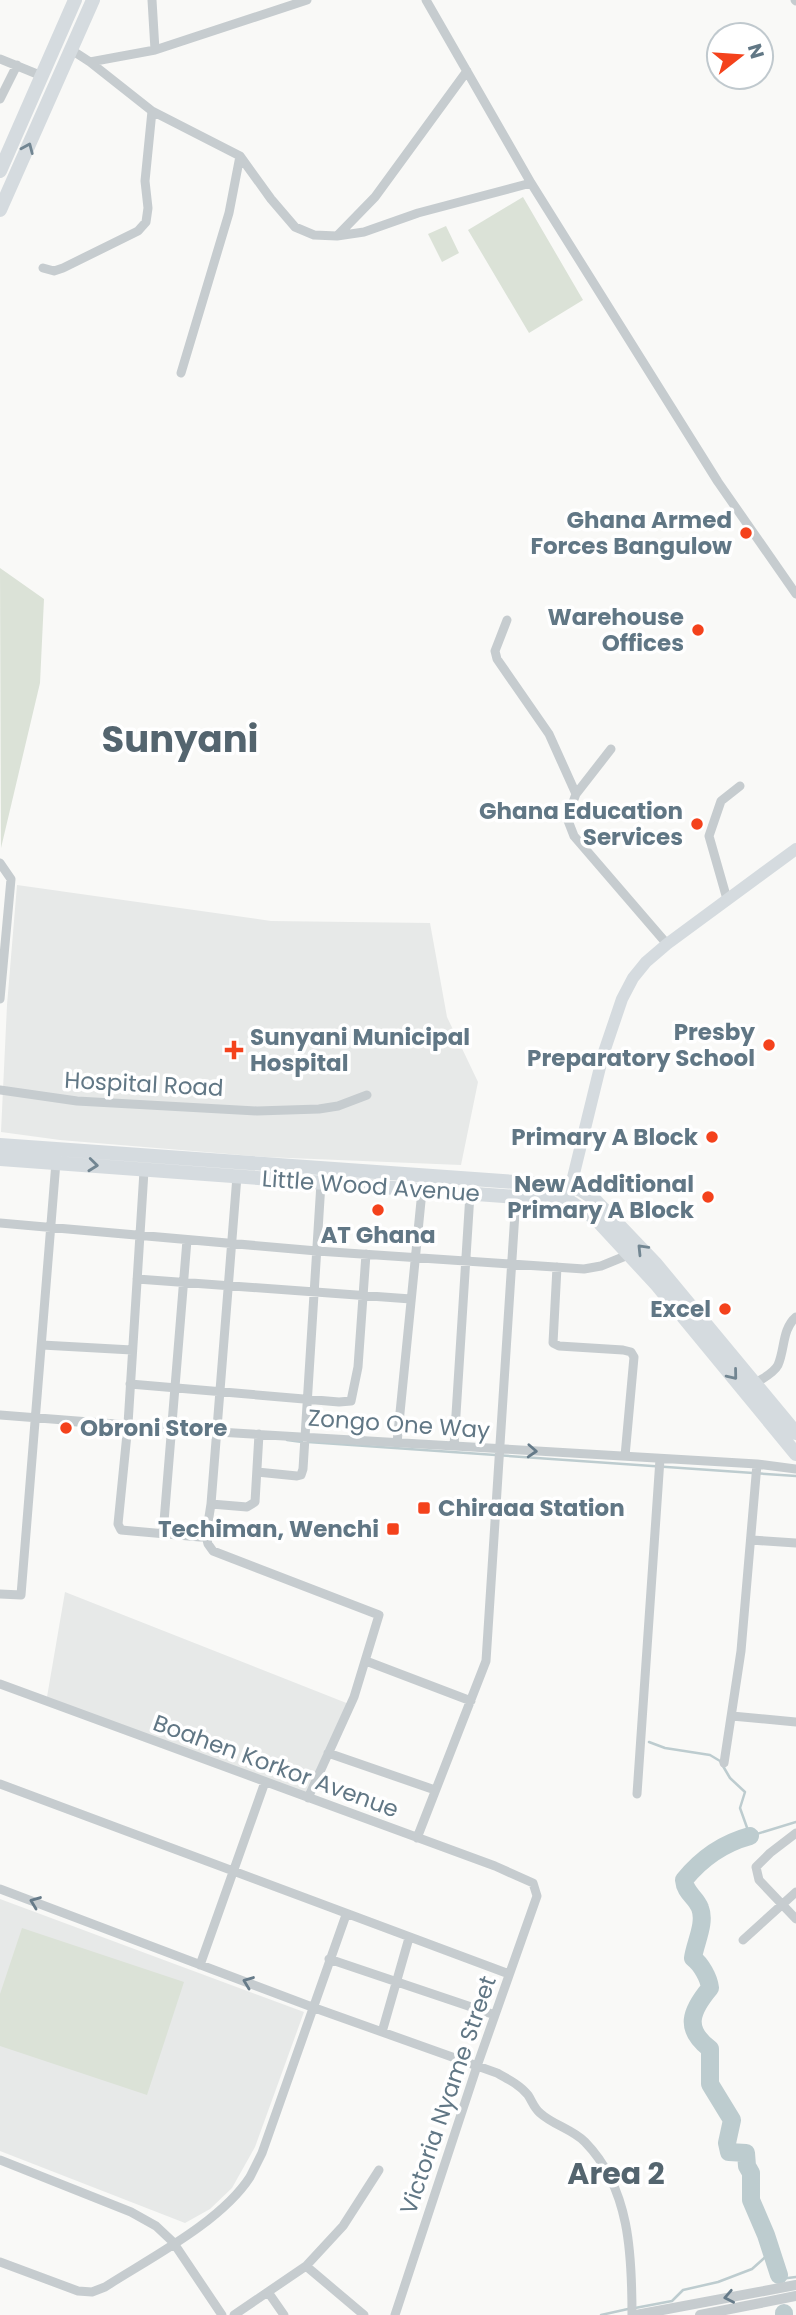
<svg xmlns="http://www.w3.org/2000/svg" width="796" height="2315" viewBox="0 0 796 2315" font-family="Poppins,sans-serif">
<rect width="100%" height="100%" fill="#f9f9f7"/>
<path fill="#e7e9e8" d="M17,885L271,921L430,923L447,1017L478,1082L461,1165L265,1157L60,1140L1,1132L7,1005Z
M65,1592L354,1706L308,1796L47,1697Z
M0,1899L304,2012L255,2147L232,2188L210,2209L185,2223L0,2151Z"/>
<path fill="#dbe2d7" d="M523,197L583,300L529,333L468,230Z
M446,226L459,253L442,262L428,234Z
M0,568L44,599L40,683L1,848Z
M22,1928L184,1982L147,2095L0,2046V1994Z"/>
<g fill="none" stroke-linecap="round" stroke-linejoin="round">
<path stroke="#bdcccf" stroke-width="2.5" d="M64,1424L106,1428
M287,1440L302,1442
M308,1442L796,1476
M649,1742L665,1748L710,1755L720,1761L730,1778L745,1792L740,1808L750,1836L796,1822
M779,2279L796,2277
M635,2308L672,2301L683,2290L718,2282L752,2269L772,2251
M601,2315L628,2309"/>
<path stroke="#bdcccf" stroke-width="18" d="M750,1836C724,1843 701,1859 684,1880C685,1893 696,1897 700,1908C706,1923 695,1943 693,1958C701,1964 709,1978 710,1988C690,2012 684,2029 710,2049V2084L732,2120L727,2143L729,2152L746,2153L747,2166L751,2173V2200L766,2235L779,2275
M784,2313V2315"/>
<path stroke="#c6cccf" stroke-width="9" d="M152,0L155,50
M426,0L531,183L718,482L796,594
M795,0L796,1
M70,49L90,62L155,50L307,0
M0,59L42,76
M90,62L152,111L240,156L271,199L295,227L314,235L337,236L364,232L418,213L531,183
M0,99L17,65
M337,236L375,197L467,71
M43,268L54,271L63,268L138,231L146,222L148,208L145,181L152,111
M181,373L229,213L240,156
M507,620L495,651L497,659L549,734L576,794
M611,749L576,794L567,818L574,836L667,944
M0,863L11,879L0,999
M727,899L709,836L721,801L740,786
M0,1090L77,1101L257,1111L319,1109L338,1106L367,1095
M144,1171L128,1424L118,1524L121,1530L200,1537L206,1536L211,1504L237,1176
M0,1223L317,1251L584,1269L601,1266L628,1255
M557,1267L553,1343L559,1346L623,1350L631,1352L634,1357L625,1456
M137,1279L411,1299
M42,1345L132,1350
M756,1383C763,1378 774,1373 778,1365C785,1349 782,1329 796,1317
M130,1384L339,1402L351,1401L358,1367L366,1254
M0,1415L218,1432L757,1464L796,1469
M397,1443L422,1191
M454,1446L470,1194
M257,1472L297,1476L301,1475L303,1469L321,1183
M211,1504L247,1507L255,1502L259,1434
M163,1534L187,1240
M206,1536L208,1544L213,1551L379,1615L354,1697L308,1798
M751,1540L796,1543
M0,1594L21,1595L56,1162
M366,1661L471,1701
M0,1684L495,1866L533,1883L537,1896L477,2066L395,2315
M732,1716L796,1722
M328,1753L435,1790
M724,1763L741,1651L757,1464
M0,1784L509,1974
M637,1794L660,1459
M796,1833L770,1853L756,1867L759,1880L796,1919
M417,1838L486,1661L516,1197
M0,1889L312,2007L497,2073C508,2079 520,2085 528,2095C532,2101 534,2108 540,2113C553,2125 572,2129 585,2142C630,2188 632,2255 632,2315
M743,1940L796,1892
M329,1959L495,2015
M200,1965L265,1782
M382,2032L409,1938
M0,2160L131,2212L156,2226L173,2242L222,2315
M0,2262L78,2291L92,2292L105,2287C150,2258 221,2222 250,2177C254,2169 258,2161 262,2153L346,1915
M306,2266L343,2226L379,2170
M268,2292L284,2315
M234,2315L306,2266L364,2315"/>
<path stroke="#c6cccf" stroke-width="10" d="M636,2315L796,2285
M700,2315L796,2296"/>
<path stroke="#d5dbdf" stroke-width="12" d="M567,1202L603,1055L622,999L633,978L646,962L667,944L796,849"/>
<path stroke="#d5dbdf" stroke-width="14" d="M0,171L75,0
M0,210L93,0"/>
<path stroke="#d5dbdf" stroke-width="14" d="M0,1145L571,1186L581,1190L593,1198L655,1263L796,1433
M0,1159L544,1199L572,1203L596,1219L657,1285L796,1454"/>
</g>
<defs><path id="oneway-chevron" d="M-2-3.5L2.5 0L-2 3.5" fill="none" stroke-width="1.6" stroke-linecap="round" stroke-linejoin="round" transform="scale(1.75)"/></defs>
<g stroke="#728692">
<use href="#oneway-chevron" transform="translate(28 148) rotate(-67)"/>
<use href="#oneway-chevron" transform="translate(93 1165) rotate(6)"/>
<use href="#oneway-chevron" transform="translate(642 1249) rotate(-134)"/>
<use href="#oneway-chevron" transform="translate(733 1375) rotate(51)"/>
</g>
<g stroke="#667b89">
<use href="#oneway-chevron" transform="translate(532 1451) rotate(3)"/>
<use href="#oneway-chevron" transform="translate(35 1902) rotate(-159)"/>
<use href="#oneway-chevron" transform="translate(248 1982) rotate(-159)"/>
<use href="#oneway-chevron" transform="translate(729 2297) rotate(169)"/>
</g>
<g fill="#f4421c" stroke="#fff" stroke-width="2.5">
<circle cx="746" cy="533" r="7"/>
<circle cx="698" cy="630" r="7"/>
<circle cx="697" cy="824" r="7"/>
<circle cx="769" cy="1045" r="7"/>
<path d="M230.5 1039.5h7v7h7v7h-7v7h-7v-7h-7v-7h7z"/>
<circle cx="712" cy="1137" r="7"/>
<circle cx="708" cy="1197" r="7"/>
<circle cx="378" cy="1210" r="7"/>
<circle cx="725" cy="1309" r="7"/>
<circle cx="66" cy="1428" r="7"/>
<rect x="417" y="1501" width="14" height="14" rx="3.5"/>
<rect x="386" y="1522" width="14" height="14" rx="3.5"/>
</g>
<g text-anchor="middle" stroke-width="7" stroke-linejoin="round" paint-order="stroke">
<g font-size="23" font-weight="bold" fill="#617785" stroke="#fff" text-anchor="end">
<text x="732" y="528">Ghana Armed<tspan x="732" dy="26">Forces Bangulow</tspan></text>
<text x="684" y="625">Warehouse<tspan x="684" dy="26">Offices</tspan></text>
<text x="683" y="819">Ghana Education<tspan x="683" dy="26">Services</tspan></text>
<text x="755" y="1040">Presby<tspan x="755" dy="26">Preparatory School</tspan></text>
<text x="250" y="1045" text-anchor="start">Sunyani Municipal<tspan x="250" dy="26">Hospital</tspan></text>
<text x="698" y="1145">Primary A Block</text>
<text x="694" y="1192">New Additional<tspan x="694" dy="26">Primary A Block</tspan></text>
<text x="378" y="1243" text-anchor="middle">AT Ghana</text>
<text x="711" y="1317">Excel</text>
<text x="80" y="1436" text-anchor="start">Obroni Store</text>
<text x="438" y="1516" text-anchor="start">Chiraaa Station</text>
<text x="379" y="1537">Techiman, Wenchi</text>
</g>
<g font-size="23" fill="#617785" stroke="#fff">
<text transform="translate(144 1084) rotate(3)" y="8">Hospital Road</text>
<text transform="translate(371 1186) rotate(4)" y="8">Little Wood Avenue</text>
<text transform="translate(399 1424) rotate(4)" y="8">Zongo One Way</text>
<text transform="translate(276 1766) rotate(20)" y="8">Boahen Korkor Avenue</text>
<text transform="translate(448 2095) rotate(-71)" y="8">Victoria Nyame Street</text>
</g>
<g font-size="30" font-weight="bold" fill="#54656f" stroke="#fff">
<text x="616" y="2184">Area 2</text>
</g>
<g font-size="37" font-weight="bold" fill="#54656f" stroke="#fff">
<text x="180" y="752">Sunyani</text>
</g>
</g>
<g transform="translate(740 56) rotate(73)"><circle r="33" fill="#ffffff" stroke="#c0c9ce" stroke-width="2"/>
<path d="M0-5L12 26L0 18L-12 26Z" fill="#f4421c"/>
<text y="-10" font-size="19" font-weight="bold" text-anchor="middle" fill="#617785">N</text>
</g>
</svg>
